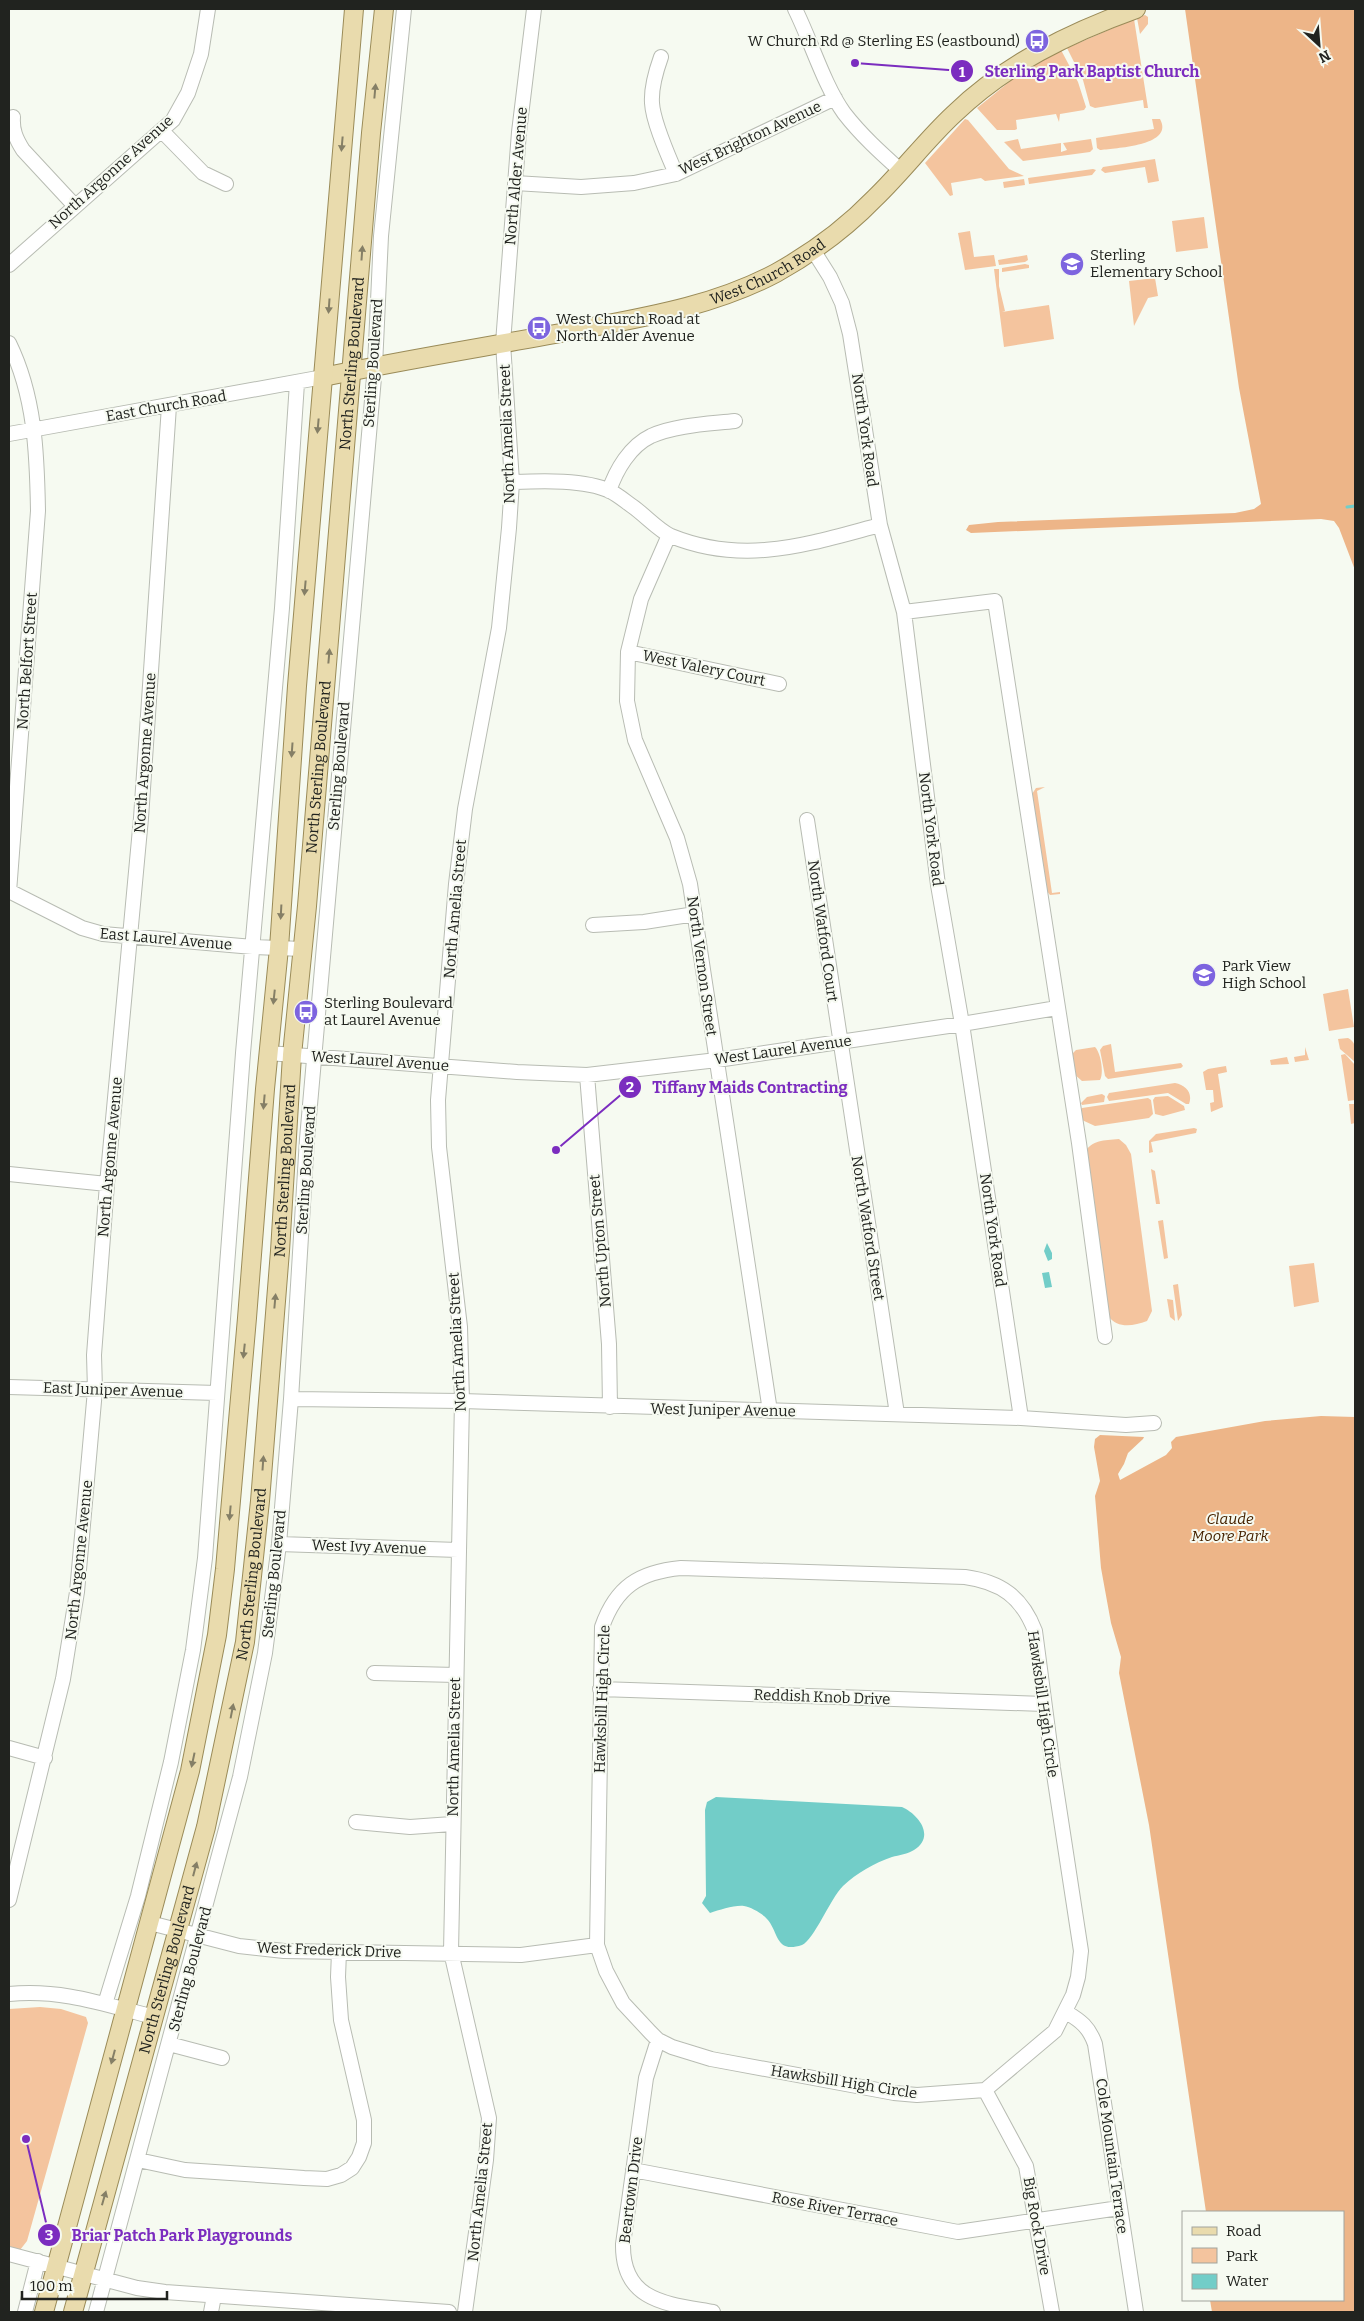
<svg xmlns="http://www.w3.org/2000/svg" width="1364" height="2321" viewBox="0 0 1364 2321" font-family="Bitter,serif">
<rect width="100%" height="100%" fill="#f6faf1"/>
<path fill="#f4c49e" d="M1145,15L1148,17V24L1140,34L1137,18Z
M1134,19L1148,108H1144L1143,100L1095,108L1090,106L1083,80L1067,48Z
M1061,50L1078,82L1086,107L1084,110L1060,114L1059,122L1056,114L1016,120L1017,129L1015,130H997L977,108L1014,78Z
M965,119L968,120L1009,169L1024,176L985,181L981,178L951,183L953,195L950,196L925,163Z
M1152,119H1160C1175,146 1114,148 1100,150L1097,148L1096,138L1154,129Z
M1018,139L1021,149L1061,143V152L1067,150L1063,143L1091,139L1093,149L1090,152L1023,161L1004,142Z
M1155,159L1159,181L1148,183L1145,167L1105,173L1101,170L1103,167Z
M1093,169L1096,170L1092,175L1029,184L1028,178Z
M1024,179L1025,185L1004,188L1003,182Z
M1204,217L1208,248L1176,252L1172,221Z
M970,231L974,257L994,255L996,266L965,270L958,233Z
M1027,255L1028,260L1025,262L999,265L998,260Z
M1025,264L1029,265V268L1002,272V268Z
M994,269H999V286L1005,311L1002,312L1049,305L1054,339L1004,347Z
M1155,278L1158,296L1148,298L1134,326L1129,281Z
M1045,787L1037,791L1052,893L1060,892V894L1050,895L1046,890L1032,794L1036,788Z
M1348,989L1354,1027L1329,1031L1323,994Z
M1348,1038C1358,1043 1355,1053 1355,1062L1340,1049L1338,1039Z
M1111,1044L1115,1072L1181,1063L1183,1066L1181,1068L1108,1079L1105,1076L1100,1050L1103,1046Z
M1095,1047C1101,1053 1104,1073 1100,1080L1082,1081L1074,1074L1071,1055L1076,1050Z
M1305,1047L1309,1060L1295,1062L1294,1057L1305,1055Z
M1345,1054L1355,1065V1100L1348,1101L1341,1055Z
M1287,1057L1289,1064L1271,1065L1270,1060Z
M1226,1066L1227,1072L1218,1074L1223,1107L1211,1112L1210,1103L1214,1102L1213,1090H1206L1203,1072L1208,1069Z
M1175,1083C1186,1085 1193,1093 1189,1104H1186L1168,1093L1109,1101L1107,1097L1109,1093Z
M1102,1094L1105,1096L1104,1102L1082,1105L1081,1103L1087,1097Z
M1168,1096L1184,1106L1185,1110L1163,1116L1155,1114L1153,1100L1155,1097Z
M1148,1098L1151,1100L1153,1114L1149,1118L1095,1126L1082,1120L1079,1111L1082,1108Z
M1349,1104H1355V1123L1351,1124Z
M1194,1128L1197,1129L1196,1133L1151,1142L1153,1152L1149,1153V1141L1156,1134Z
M1119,1139L1126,1145L1131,1154L1152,1311L1147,1321C1133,1326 1118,1329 1108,1316L1084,1153C1093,1139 1103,1141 1119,1139Z
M1151,1169L1155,1171L1160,1204H1156Z
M1163,1220L1168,1258L1164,1259L1158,1221Z
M1314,1263L1319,1302L1294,1307L1289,1266Z
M1178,1284L1182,1315L1178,1321L1173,1285Z
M1167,1299L1173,1300L1175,1321L1170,1317Z
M40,2007L61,2009L86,2017L88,2023L27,2241L20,2250L9,2248V2009Z"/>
<path fill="#edb588" d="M1185,9H1355V570L1339,528L1334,521L1321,519L971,533L966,530L969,525L998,522L1235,513L1254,509L1261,504L1239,388Z
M1321,1416L1355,1417V2312H1212L1210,2300H1343V2212H1206L1149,1825L1119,1673L1121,1657L1111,1623L1101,1568L1095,1496L1100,1481L1094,1447L1095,1439L1100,1435L1144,1437L1143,1439L1128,1453L1124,1464L1118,1474L1120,1480L1166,1455L1172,1448L1171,1442L1176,1437L1265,1421Z"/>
<path fill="#72cdc8" d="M1047,1243L1052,1253V1259L1048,1261L1044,1251Z
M1049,1272L1052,1287L1045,1288L1042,1273Z
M716,1797L902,1807C918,1814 936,1836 914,1850C908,1854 899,1855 892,1857C874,1863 857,1873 843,1886C830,1899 814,1940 802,1945C775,1954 779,1932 767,1919C763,1914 751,1907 744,1906C734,1905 720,1910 710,1913L702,1903L706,1896L705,1810L707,1802Z"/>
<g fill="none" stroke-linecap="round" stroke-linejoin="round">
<path stroke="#72cdc8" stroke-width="3" d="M1347,507L1355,506"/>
<g stroke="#b8bcb3" stroke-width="16">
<path id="minor" d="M795,9C811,41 824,85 844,113C861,135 881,153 901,171
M661,57C656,71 651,88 652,103C653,122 668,155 676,174
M13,117C12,130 16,139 23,150L75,206
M162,131L203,173L226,184
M515,183L581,187L634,183L676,174L835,98
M813,250L830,277L842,303L850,334L880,525L904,612L938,885L962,1024L1021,1418
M9,265L173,120L188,93L201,54L208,9
M9,343C35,396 37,453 38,511L9,892
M9,434L323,377
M512,482C540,481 584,479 610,491C618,495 625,501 632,506C645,515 658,530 671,536C745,566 808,544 880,525
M609,491C616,470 630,446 651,436C676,425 708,424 735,421
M669,535L641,599L628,652L627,701L635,740L677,838L690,884L770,1411
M904,612L995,601L1079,1143L1105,1337
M628,652L779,684
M807,820L897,1414
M9,891L82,928L103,934L253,947L302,949
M593,925L644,922L695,914
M268,1053L517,1072L587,1075L717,1060L962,1024L1057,1008
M587,1075L609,1344L610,1407
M9,1174L107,1184
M9,1387L217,1393
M291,1399L462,1401L1021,1418L1126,1425L1154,1423
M279,1544L458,1550
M681,1568L965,1577C1001,1582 1022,1597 1035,1631L1053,1768L1081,1951L1078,1977L1073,1995L1055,2031L985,2090L917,2095L894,2093L711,2059L672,2047L658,2040L650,2032L623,2003L606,1971L597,1945L602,1627C616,1587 639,1572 681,1568Z
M374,1673L456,1675
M600,1689L1044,1704
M9,1748L45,1758
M356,1822L410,1827L452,1824
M9,1900L63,1679L77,1592L95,1390L94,1355L107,1184L141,818L169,406
M150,1923L239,1946L284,1951L521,1955L597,1945
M9,1994C62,1989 103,2004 154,2017
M105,2004L138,1896L171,1762L193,1650L205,1558L243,1053L282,608L297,383
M1066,2012C1081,2021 1089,2027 1095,2044L1136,2312
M658,2040L646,2078L623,2244C622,2302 668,2304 713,2312
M169,2044L222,2058
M985,2090L1026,2166L1052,2312
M138,2160L185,2170L304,2178L327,2179L341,2175L352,2168L359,2157L364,2143V2120L341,2020L338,1977L339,1952
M633,2170L958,2232L1119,2208
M9,2254L137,2288L165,2292L449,2312
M25,2312L38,2261
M96,2312L240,1777L265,1653L279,1544L291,1399L307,1139L375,366L381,236L404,9
M211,2312L214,2296
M465,2312L486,2160L489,2118L451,1952L462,1401L460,1327L439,1147L438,1100L456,884L465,809L499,628L509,528L512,482L503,343L519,132L534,9"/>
</g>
<g stroke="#9a8b58" stroke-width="20">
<g id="major">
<path id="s1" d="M323,377C407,359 492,346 577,330C645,317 714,306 776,273C812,253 846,228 875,198C903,171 926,140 954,114C1006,64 1069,33 1136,9"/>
<path d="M44,2312L190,1771L217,1635L225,1569L247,1318L265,1089L279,948L297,686L354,9"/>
<path id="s2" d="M73,2312L206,1827L245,1642L260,1501L280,1251L292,1055L307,906L371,133L384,9"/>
</g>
</g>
<use href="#minor" stroke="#fff" stroke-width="14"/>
<use href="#major" stroke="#e9dbad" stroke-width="18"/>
</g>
<defs><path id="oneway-solid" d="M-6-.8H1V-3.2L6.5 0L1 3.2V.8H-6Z" transform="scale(1.25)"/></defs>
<g fill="#857f66">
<use href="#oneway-solid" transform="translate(375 91) rotate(-85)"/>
<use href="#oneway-solid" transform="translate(342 144) rotate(95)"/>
<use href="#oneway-solid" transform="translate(362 253) rotate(-86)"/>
<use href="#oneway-solid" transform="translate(329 306) rotate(94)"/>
<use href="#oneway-solid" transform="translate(318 426) rotate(95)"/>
<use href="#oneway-solid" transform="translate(305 588) rotate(95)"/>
<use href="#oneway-solid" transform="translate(329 656) rotate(-85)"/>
<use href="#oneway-solid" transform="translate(292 750) rotate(94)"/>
<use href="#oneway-solid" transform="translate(281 912) rotate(93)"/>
<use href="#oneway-solid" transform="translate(274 997) rotate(96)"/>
<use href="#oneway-solid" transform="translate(264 1102) rotate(95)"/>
<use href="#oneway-solid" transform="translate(275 1301) rotate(-85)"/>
<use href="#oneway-solid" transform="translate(244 1351) rotate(96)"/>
<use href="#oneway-solid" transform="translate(263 1463) rotate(-86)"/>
<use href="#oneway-solid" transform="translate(230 1513) rotate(95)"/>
<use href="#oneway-solid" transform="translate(232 1711) rotate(-79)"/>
<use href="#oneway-solid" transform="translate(193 1760) rotate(102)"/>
<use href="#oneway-solid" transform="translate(195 1869) rotate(-75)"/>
<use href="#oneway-solid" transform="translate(113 2057) rotate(105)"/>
<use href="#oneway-solid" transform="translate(104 2198) rotate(-74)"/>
</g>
<defs>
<g id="bus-disc" transform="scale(1.25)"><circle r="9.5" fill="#7d64df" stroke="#f6faf1"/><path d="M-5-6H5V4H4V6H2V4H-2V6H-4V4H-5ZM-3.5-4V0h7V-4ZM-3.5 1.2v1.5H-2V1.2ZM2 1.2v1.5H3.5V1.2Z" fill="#fff"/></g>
<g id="school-disc" transform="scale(1.25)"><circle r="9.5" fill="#7d64df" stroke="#f6faf1"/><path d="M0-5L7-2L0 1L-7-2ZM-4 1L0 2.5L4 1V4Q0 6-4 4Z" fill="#fff"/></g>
</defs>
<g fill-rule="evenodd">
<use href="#bus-disc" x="1037" y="41"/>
<use href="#school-disc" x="1072" y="264"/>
<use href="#bus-disc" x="539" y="328"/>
<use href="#school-disc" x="1204" y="975"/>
<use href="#bus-disc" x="306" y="1012"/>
</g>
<g text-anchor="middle" stroke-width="4" stroke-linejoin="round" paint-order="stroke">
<g font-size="15" fill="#21231f" stroke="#f6faf1" text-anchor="start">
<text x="1020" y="46" text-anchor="end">W Church Rd @ Sterling ES (eastbound)</text>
<text x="1090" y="260">Sterling<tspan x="1090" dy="17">Elementary School</tspan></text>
<text x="556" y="324">West Church Road at<tspan x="556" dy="17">North Alder Avenue</tspan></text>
<text x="1222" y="971">Park View<tspan x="1222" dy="17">High School</tspan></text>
<text x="324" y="1008">Sterling Boulevard<tspan x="324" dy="17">at Laurel Avenue</tspan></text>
</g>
<g font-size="15" fill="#21231f" stroke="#f6faf1">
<text transform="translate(750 138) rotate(-25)" y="5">West Brighton Avenue</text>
<text transform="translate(111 172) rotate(-42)" y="5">North Argonne Avenue</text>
<text transform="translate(516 176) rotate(-85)" y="5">North Alder Avenue</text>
<text dy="5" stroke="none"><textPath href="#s1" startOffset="459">West Church Road</textPath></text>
<text dy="5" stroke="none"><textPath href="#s2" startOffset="1975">North Sterling Boulevard</textPath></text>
<text transform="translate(373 363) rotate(-86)" y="5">Sterling Boulevard</text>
<text transform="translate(166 406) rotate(-10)" y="5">East Church Road</text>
<text transform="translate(865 430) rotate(82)" y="5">North York Road</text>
<text transform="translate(507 434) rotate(-92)" y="5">North Amelia Street</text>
<text transform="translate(27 661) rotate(-86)" y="5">North Belfort Street</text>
<text transform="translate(704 668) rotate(12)" y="5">West Valery Court</text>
<text transform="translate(145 753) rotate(-86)" y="5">North Argonne Avenue</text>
<text transform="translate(339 766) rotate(-85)" y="5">Sterling Boulevard</text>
<text dy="5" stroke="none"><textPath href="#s2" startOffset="1570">North Sterling Boulevard</textPath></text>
<text transform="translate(931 829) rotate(83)" y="5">North York Road</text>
<text transform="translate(455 909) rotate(-85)" y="5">North Amelia Street</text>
<text transform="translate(823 931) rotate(82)" y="5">North Watford Court</text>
<text transform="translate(166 939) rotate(5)" y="5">East Laurel Avenue</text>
<text transform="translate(702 966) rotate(82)" y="5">North Vernon Street</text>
<text transform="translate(783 1050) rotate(-8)" y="5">West Laurel Avenue</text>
<text transform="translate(380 1061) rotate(4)" y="5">West Laurel Avenue</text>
<text transform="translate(110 1157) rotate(-85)" y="5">North Argonne Avenue</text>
<text dy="5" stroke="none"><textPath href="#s2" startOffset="1165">North Sterling Boulevard</textPath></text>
<text transform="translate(306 1170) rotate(-86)" y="5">Sterling Boulevard</text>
<text transform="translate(868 1228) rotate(81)" y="5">North Watford Street</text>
<text transform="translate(993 1230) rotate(82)" y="5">North York Road</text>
<text transform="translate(600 1241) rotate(-95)" y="5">North Upton Street</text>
<text transform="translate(457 1342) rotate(-93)" y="5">North Amelia Street</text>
<text transform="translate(113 1390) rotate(2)" y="5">East Juniper Avenue</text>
<text transform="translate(723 1410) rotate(1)" y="5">West Juniper Avenue</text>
<text transform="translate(369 1547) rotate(2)" y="5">West Ivy Avenue</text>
<text transform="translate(79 1560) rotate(-84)" y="5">North Argonne Avenue</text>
<text dy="5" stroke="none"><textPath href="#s2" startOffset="760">North Sterling Boulevard</textPath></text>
<text transform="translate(274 1574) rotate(-84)" y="5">Sterling Boulevard</text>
<text transform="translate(822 1697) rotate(2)" y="5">Reddish Knob Drive</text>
<text transform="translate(602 1699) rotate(-88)" y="5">Hawksbill High Circle</text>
<text transform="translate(1043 1704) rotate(82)" y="5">Hawksbill High Circle</text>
<text transform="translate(454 1747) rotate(-89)" y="5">North Amelia Street</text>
<text transform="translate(329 1950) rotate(2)" y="5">West Frederick Drive</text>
<text dy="5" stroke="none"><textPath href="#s2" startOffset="355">North Sterling Boulevard</textPath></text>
<text transform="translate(190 1969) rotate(-75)" y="5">Sterling Boulevard</text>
<text transform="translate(844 2082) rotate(9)" y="5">Hawksbill High Circle</text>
<text transform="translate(1112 2156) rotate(82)" y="5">Cole Mountain Terrace</text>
<text transform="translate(631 2190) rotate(-83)" y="5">Beartown Drive</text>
<text transform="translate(480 2192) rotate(-84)" y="5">North Amelia Street</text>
<text transform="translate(835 2209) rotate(11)" y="5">Rose River Terrace</text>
<text transform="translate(1037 2226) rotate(80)" y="5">Big Rock Drive</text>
</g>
<g font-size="15" font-style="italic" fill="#462300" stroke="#f6faf1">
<text x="1230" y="1524">Claude<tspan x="1230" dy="17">Moore Park</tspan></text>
</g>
</g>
<path fill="none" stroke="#7b2cbf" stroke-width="2" d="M855 63L962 71M556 1150L630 1087M26 2139L49 2235"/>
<g fill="#7b2cbf" stroke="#f6faf1" stroke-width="2">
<circle cx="855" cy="63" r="5"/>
<circle cx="556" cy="1150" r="5"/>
<circle cx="26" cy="2139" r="5"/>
<circle cx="962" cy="71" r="12"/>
<circle cx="630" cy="1087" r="12"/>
<circle cx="49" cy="2235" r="12"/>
</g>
<g font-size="15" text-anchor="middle" font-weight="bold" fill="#fff">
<text x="962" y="77">1</text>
<text x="630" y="1092">2</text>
<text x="49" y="2240">3</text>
</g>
<g font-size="16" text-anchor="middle" font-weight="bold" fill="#7b2cbf" stroke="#f6faf1" stroke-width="4" stroke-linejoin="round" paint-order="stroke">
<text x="1092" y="77">Sterling Park Baptist Church</text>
<text x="750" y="1093">Tiffany Maids Contracting</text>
<text x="182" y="2241">Briar Patch Park Playgrounds</text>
</g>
<rect width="1364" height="2321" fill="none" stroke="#21231f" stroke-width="20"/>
<rect x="1182" y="2211" width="162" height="90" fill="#f6faf1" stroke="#a1a49d"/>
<rect x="1192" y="2227" width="25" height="8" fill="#e9dbad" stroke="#a1a49d"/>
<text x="1226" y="2236" font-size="15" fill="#21231f">Road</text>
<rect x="1192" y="2248" width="25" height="15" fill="#f4c49e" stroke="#a1a49d"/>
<text x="1226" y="2261" font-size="15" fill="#21231f">Park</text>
<rect x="1192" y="2274" width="25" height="15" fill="#72cdc8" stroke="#a1a49d"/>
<text x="1226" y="2286" font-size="15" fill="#21231f">Water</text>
<g transform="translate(1319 45) rotate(154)" stroke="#f6faf1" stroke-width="4" paint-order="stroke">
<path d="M0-4L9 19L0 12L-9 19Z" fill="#21231f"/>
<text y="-8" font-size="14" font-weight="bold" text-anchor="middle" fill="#21231f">N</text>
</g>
<path d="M22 2291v8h145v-8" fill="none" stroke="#21231f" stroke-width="2.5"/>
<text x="30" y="2291" font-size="15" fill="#21231f" stroke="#f6faf1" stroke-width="4" paint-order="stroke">100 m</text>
</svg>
